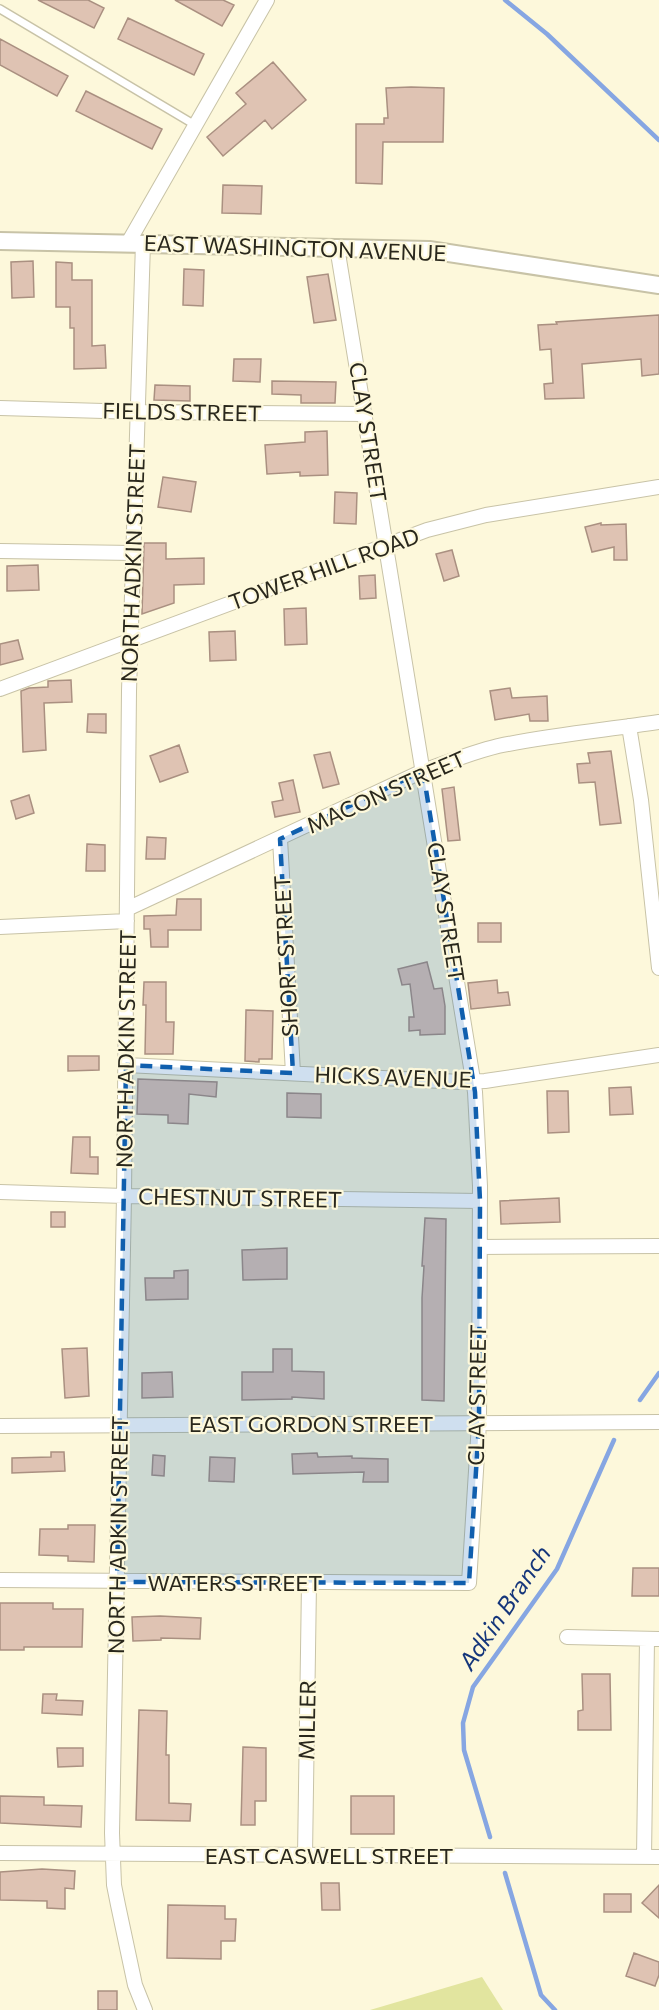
<svg xmlns="http://www.w3.org/2000/svg" width="659" height="2010" viewBox="0 0 659 2010" font-family="Commissioner,sans-serif">
<rect width="100%" height="100%" fill="#fdf8db"/>
<path fill="#e2e59f" d="M482,1977L503,2010H370Z"/>
<g fill="none" stroke-linecap="round" stroke-linejoin="round">
<path stroke="#86a6e2" stroke-width="4.5" d="M505,0L547,34L659,140
M640,1400L659,1373
M490,1837L464,1750L463,1723L473,1687L557,1569L614,1440
M505,1873L541,1995L555,2010"/>
</g>
<path fill="#dfc3b3" stroke="#aa9081" stroke-width="1.5" d="M38,0H88L104,8L94,28Z
M175,0H223L234,5L222,26Z
M128,18L204,54L194,75L118,39Z
M0,39L68,76L57,96L0,65Z
M273,62L306,100L272,129L265,120L223,156L207,137L246,104L236,93Z
M411,87L444,88L443,142H383L382,184L356,183V124H384V118H388L386,88Z
M86,91L162,129L152,149L76,111Z
M223,185L262,186L261,214L222,213Z
M33,261L34,297L12,298L11,262Z
M56,262L72,263V280H92V346L105,345L106,368L74,369V328H70V307H56Z
M184,269L204,270L203,306L183,305Z
M328,274L336,320L314,323L307,277Z
M659,315V374L642,376L641,359L582,364L584,398L545,399L544,384L553,383L551,349L540,350L538,325L557,324L556,322Z
M234,359H261L260,382L233,381Z
M272,381L336,382L335,403H301V395L272,394Z
M155,385L190,386V401L154,400Z
M327,431L328,475L300,476V472L267,474L265,445L305,442V432Z
M163,477L196,482L191,512L158,507Z
M335,492L357,493L356,524L334,523Z
M601,523V525L626,524L627,560H614V547L592,552L585,527Z
M144,543H166V559L204,558V584L174,585V603L142,614Z
M452,550L459,576L444,581L436,554Z
M38,565L39,590L7,591V566Z
M375,575L376,598L360,599L359,576Z
M306,608L307,644L285,645L284,609Z
M235,631L236,660L210,661L209,632Z
M18,640L23,659L0,665V644Z
M71,680L72,702L44,703L46,750L23,752L21,691L29,688L48,687V681Z
M510,688L512,698L547,696L548,721H530L529,714L495,720L490,691Z
M88,714H106V733L87,732Z
M179,745L188,772L160,782L150,756Z
M611,751L621,823L600,825L595,782L579,783L577,764L590,763L588,753Z
M330,752L339,784L323,788L314,755Z
M293,780L300,812L275,817L272,802L283,800L279,783Z
M454,787L460,840L448,841L442,789Z
M29,795L34,813L16,819L11,801Z
M147,837L166,838L165,859H146Z
M87,844L105,845V871H86Z
M177,899H201V930H168V947H151L150,929H144V916L176,915Z
M478,923H501V942H478Z
M427,962L434,989L442,988L445,1006V1034L420,1035V1030L409,1031V1017H414L410,984L402,985L398,969Z
M497,980L498,993L508,992L510,1005L471,1009L468,983Z
M144,982H166V1022H174L173,1054H145L146,1005H143Z
M246,1010L273,1011L272,1059H259V1062L245,1061Z
M68,1056H99V1070L68,1071Z
M138,1079L217,1082L216,1097L189,1094L188,1124L168,1123V1115L137,1114Z
M631,1087L633,1114L610,1115L609,1088Z
M547,1091H568L569,1132L548,1133Z
M287,1093L321,1094V1118L287,1117Z
M73,1137H90V1157H98V1174L71,1173Z
M559,1198L560,1222L501,1224L500,1201Z
M51,1212H65V1227H51Z
M425,1218L446,1219L444,1401L422,1400V1298L424,1266H422Z
M287,1248V1279L243,1280L242,1250Z
M188,1270V1299L146,1300L145,1278H174V1271Z
M87,1348L89,1396L65,1398L62,1349Z
M273,1349H292V1371L324,1372V1399L292,1397V1399L242,1400V1372H273Z
M172,1372L173,1397L142,1398V1373Z
M51,1452H64L65,1471L12,1473V1458L51,1457Z
M317,1453L318,1457L352,1456V1458L388,1459V1482H363L364,1472L293,1474L292,1454Z
M153,1455L165,1456L164,1476L152,1475Z
M210,1457L235,1458L234,1482L209,1481Z
M68,1525H95L94,1562L68,1561V1556L39,1555L40,1529H68Z
M633,1568H659V1596H632Z
M0,1603H53V1609H83L82,1647H24V1650H0Z
M160,1616L201,1618L200,1639L161,1638V1640L133,1641L132,1617Z
M582,1674H610L611,1730H578V1711L583,1710Z
M43,1694H57L56,1700L83,1701L82,1715L42,1713Z
M139,1710L167,1711L166,1755H169V1803L191,1804L190,1821L136,1820Z
M243,1747L266,1748V1801H255V1825H241Z
M57,1748H83V1766L58,1767Z
M0,1796L44,1797V1805L82,1806L81,1827L0,1823Z
M351,1796H394V1834H351Z
M42,1869L75,1871L74,1889L65,1888V1909L47,1908V1901L0,1900V1872Z
M321,1883H339L340,1910H322Z
M659,1885V1918L642,1903Z
M604,1894H631V1912H604Z
M168,1905L225,1906V1919H236L235,1941H221V1959L167,1958Z
M634,1953L659,1962V1975L655,1986L626,1976Z
M98,1991H117V2010H98Z"/>
<g fill="none" stroke-linecap="round" stroke-linejoin="round">
<g stroke="#c8c3a7" stroke-width="10">
<path id="service" d="M0,9L195,125"/>
</g>
<g stroke="#c8c3a7" stroke-width="16">
<path id="minor" d="M128,243L267,0
M143,243L129,691L124,1196L112,1833L114,1885L118,1905L135,1985L145,2010
M0,408L138,412L364,414
M0,551L133,553
M0,689L427,530L486,515L659,487
M629,726L641,800L659,968
M280,839L293,1073
M127,909L423,771C448,762 473,752 498,746C551,735 606,730 659,722
M0,927L127,921
M126,1065L462,1082L485,1081L659,1055
M0,1192L124,1196L480,1201
M480,1247L659,1246
M0,1426L659,1422
M0,1580L469,1583L479,1423L480,1186L475,1092L337,247
M567,1637L659,1639
M0,1853L659,1857
M305,1856L309,1583
M644,1857L647,1640"/>
</g>
<g stroke="#c8c3a7" stroke-width="20">
<path id="tertiary" d="M0,241L429,250L659,285"/>
</g>
<use href="#service" stroke="#fff" stroke-width="7"/>
<use href="#minor" stroke="#fff" stroke-width="14"/>
<use href="#tertiary" stroke="#fff" stroke-width="16"/>
</g>
<path fill="#105fae" fill-opacity="0.2" stroke="#105fae" stroke-width="4.5" stroke-dasharray="12 8" stroke-linejoin="round" d="M423,771L475,1092L480,1201L479,1423L469,1583L117,1582L126,1065L293,1073L280,839Z"/>
<g text-anchor="middle" stroke-width="4.5" stroke-linejoin="round" paint-order="stroke">
<g font-size="22" fill="#29271c" stroke="#fdf8db">
<text transform="translate(295 248) rotate(2)" y="8">EAST WASHINGTON AVENUE</text>
<text transform="translate(182 412) rotate(1)" y="8">FIELDS STREET</text>
<text transform="translate(368 432) rotate(81)" y="8">CLAY STREET</text>
<text transform="translate(133 563) rotate(-88)" y="8">NORTH ADKIN STREET</text>
<text transform="translate(324 569) rotate(-20)" y="8">TOWER HILL ROAD</text>
<text transform="translate(386 792) rotate(-24)" y="8">MACON STREET</text>
<text transform="translate(446 912) rotate(81)" y="8">CLAY STREET</text>
<text transform="translate(286 956) rotate(-93)" y="8">SHORT STREET</text>
<text transform="translate(126 1049) rotate(-89)" y="8">NORTH ADKIN STREET</text>
<text transform="translate(393 1077) rotate(2)" y="8">HICKS AVENUE</text>
<text transform="translate(240 1198) rotate(1)" y="8">CHESTNUT STREET</text>
<text transform="translate(477 1395) rotate(-89)" y="8">CLAY STREET</text>
<text x="311" y="1432">EAST GORDON STREET</text>
<text transform="translate(118 1535) rotate(-89)" y="8">NORTH ADKIN STREET</text>
<text x="235" y="1591">WATERS STREET</text>
<text transform="translate(307 1720) rotate(-89)" y="8">MILLER</text>
<text x="329" y="1864">EAST CASWELL STREET</text>
</g>
<g font-size="24" font-style="italic" fill="#15367b" stroke="#fdf8db">
<text transform="translate(505 1608) rotate(-56)" y="8">Adkin Branch</text>
</g>
</g>
</svg>
